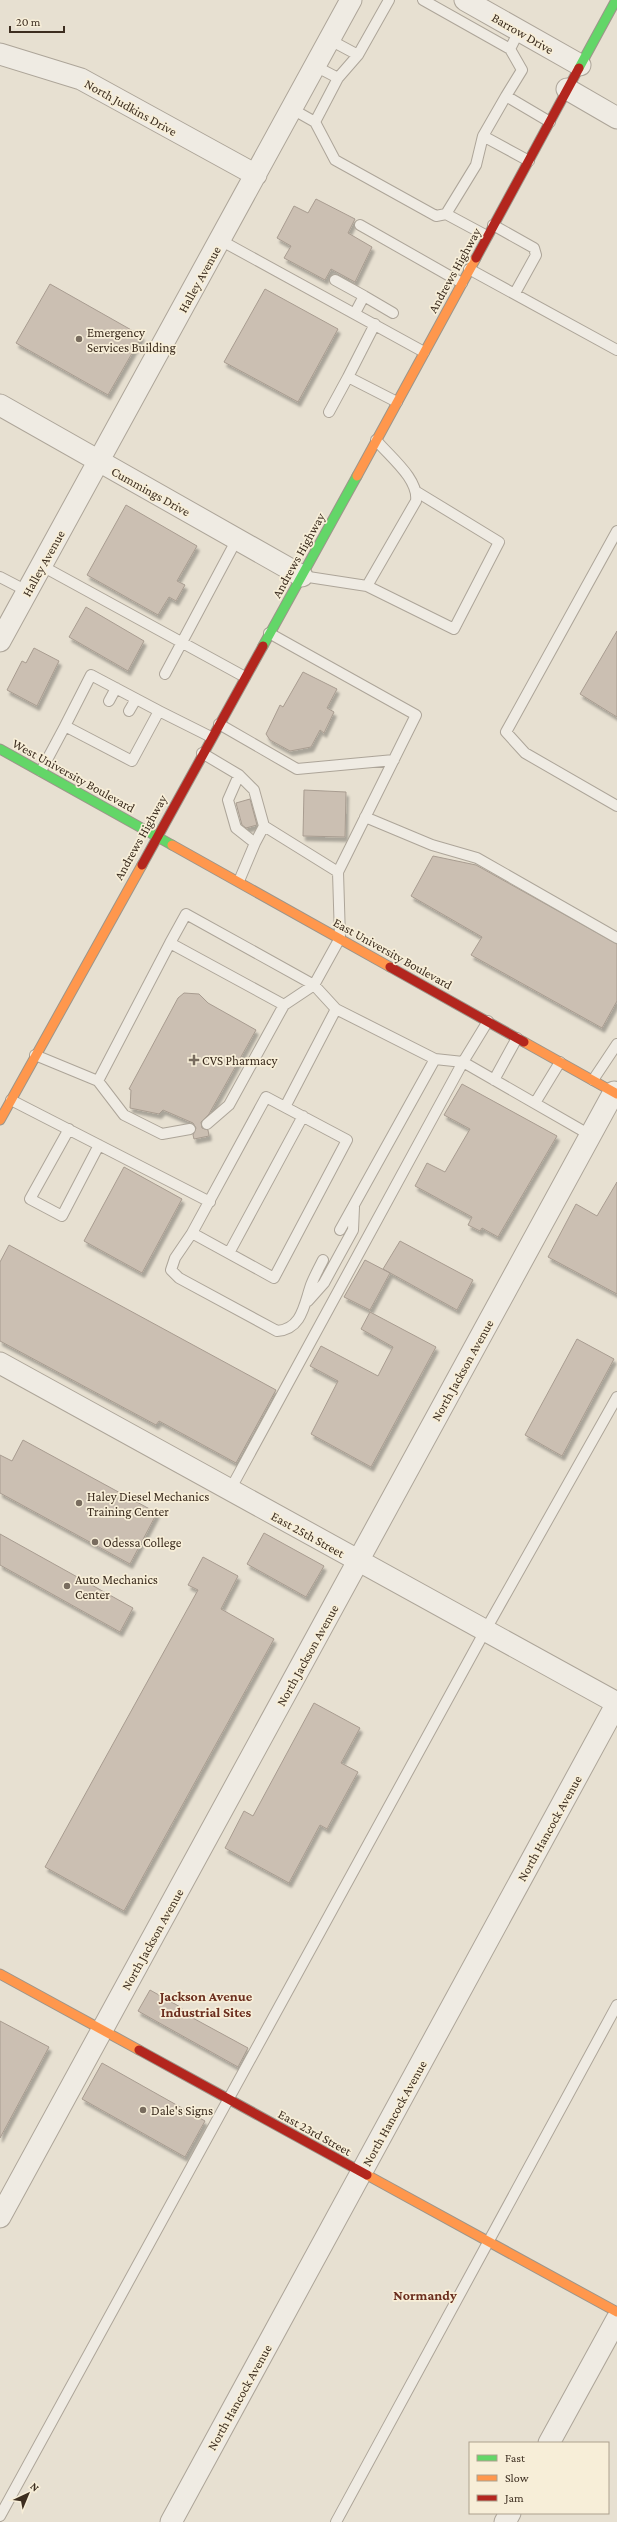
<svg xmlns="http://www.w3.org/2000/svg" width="617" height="2522" viewBox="0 0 617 2522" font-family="'Crimson Pro',serif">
<defs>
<filter id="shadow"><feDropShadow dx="2.5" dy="4.5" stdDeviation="1" flood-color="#0004"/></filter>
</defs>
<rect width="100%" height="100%" fill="#e7e0d1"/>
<path fill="#cbbfb2" stroke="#a89c90" filter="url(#shadow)" d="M316,199L355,219L348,233L372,247L355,282L331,269L325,280L284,258L291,246L277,238L294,206L308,213Z
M50,284L142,336L108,395L16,343Z
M265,289L338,329L298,402L224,362Z
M126,505L197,546L177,581L185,585L176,601L169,597L158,615L87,575Z
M86,607L144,641L128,671L69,637Z
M617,631V717L580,694Z
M34,648L59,661L37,706L7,690L22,661L26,663Z
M303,672L337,689L327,708L334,712L324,733L320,730L311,747L290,751L270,740L266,734L280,705L283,707Z
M304,790L346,792L345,837L303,836Z
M250,799L257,825L246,828L242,825L236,803Z
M433,856L476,865L617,944V1001L602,1028L471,955L482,937L411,896Z
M184,993L199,994L208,1003L256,1030L209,1114L201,1122L202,1128L208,1130L209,1136L194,1139L193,1135L196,1128L193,1123L163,1110L159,1114L130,1108L131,1090L129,1089L178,998Z
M462,1084L557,1136L498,1237L482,1228L480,1231L468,1225L472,1217L415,1186L427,1163L445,1172L470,1129L444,1115Z
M124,1167L182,1199L142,1273L84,1241Z
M617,1182V1294L548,1257L576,1204L597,1216Z
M400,1241L473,1280L457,1310L383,1269Z
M9,1245L276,1390L236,1463L159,1421L156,1425L0,1341V1262Z
M365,1260L390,1273L370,1310L344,1297Z
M370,1312L436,1347L371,1467L311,1434L338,1381L310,1366L321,1346L378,1376L393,1347L361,1329Z
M577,1339L614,1359L562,1456L525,1435Z
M23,1440L157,1513L130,1564L0,1493V1455L12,1461Z
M264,1533L324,1566L306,1597L247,1564Z
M0,1534L133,1608L120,1632L0,1565Z
M203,1557L238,1576L221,1609L274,1639L124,1911L45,1867L198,1590L188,1585Z
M314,1703L360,1728L341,1763L358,1772L327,1829L320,1825L289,1883L225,1848L244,1811L253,1816Z
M150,1990L182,2008L180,2011L248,2048L238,2067L138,2011Z
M0,2021L49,2047L0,2138Z
M102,2063L205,2121L185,2157L82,2099Z"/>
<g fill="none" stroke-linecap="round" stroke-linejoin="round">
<g stroke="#ada599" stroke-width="12">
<path id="lane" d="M423,0L510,49
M330,40L358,55
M315,66L338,78L358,55L389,0
M506,96L522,70L510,49L519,31
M292,109L315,122L335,160L436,216L446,214L476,165L483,136
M315,122L338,78
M529,161L483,136L506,96L550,122
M446,214L487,236
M360,225L462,283
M493,225L534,248L536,255L515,293
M220,240L424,352
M469,269L617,350
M335,280L364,296
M355,313L364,296L393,313
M375,324L348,377L397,402
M329,412L348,377
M617,531L506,732L525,753L617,806
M42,566L245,677
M302,576L367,586L416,501C419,479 390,457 376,440
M0,577L27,591
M367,586L454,629L499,542L417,492
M269,633L416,715L338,872
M165,674L237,539
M91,675L159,711L132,761L65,726Z
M109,701L116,688
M129,711L136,699
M159,711L211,737
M219,724L297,769L394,760
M202,753L239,775L254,790L264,826L255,843
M41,771L65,726
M365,817L432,845L477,858L617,938
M264,826L338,872L340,938L314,985L284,1005
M239,881L255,843L236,828L228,800L239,775
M170,943L186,914L314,985L336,1009
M35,1055L98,1081L124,1115L162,1134L190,1129
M494,1080L517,1038
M593,1080L617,1044
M98,1081L170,943L284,1005L229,1105L207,1124
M266,1097L347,1140L274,1278L192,1233Z
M11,1100L210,1202
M535,1103L560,1062
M285,1107L336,1009L435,1059L463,1062L488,1021
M69,1129L30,1199L62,1216L99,1145
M340,1230L435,1059
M192,1233L175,1258L171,1270L179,1278L277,1331C302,1329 304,1305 311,1285C314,1277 319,1268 323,1260
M229,1253L303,1116
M308,1301L324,1283L353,1230L354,1207
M230,1490L463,1062L590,1135
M0,2516L485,1631L617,1397
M336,2522L617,2005"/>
</g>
<g stroke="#ada599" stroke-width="23">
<path id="street" d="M465,0L580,65
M0,54L81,79L256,175
M567,89L617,118
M0,405L302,576
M0,641L351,0
M0,1363L617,1703L171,2522
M0,2217L614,1092
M549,2443L617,2319
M505,2522L510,2513"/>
</g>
<g stroke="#9c958a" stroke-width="11">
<path id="fast" d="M579,68L616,0
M263,646L357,476
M0,749L172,845"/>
</g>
<g stroke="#9c958a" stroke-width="11">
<path id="slow" d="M357,476L476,258
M172,845L390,967
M524,1042L617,1094
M0,1120L142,865
M0,1974L139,2050
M367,2175L617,2312"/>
</g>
<g stroke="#9c958a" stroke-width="11">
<path id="jam" d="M476,258L579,68
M142,865L263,646
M390,967L524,1042
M139,2050L367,2175"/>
</g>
<use href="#lane" stroke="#efebe3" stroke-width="10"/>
<use href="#street" stroke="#efebe3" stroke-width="21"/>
<use href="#fast" stroke="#63d668" stroke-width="9"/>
<use href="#slow" stroke="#ff974d" stroke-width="9"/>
<use href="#jam" stroke="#b3261e" stroke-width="9"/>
</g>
<g fill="#786c5e" stroke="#f7eed8" stroke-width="1.5">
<circle cx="79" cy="339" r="4"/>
<path d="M192 1054h4v4h4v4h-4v4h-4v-4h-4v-4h4z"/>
<circle cx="79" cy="1503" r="4"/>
<circle cx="95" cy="1542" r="4"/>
<circle cx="67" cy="1586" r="4"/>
<circle cx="143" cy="2110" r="4"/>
</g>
<g text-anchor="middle" stroke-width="3.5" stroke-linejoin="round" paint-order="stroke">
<g font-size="13" fill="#3d2e20" stroke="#f7eed8">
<text transform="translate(523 33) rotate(30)" y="5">Barrow Drive</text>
<text transform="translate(131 107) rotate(29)" y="5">North Judkins Drive</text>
<text transform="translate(454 270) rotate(-61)" y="5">Andrews Highway</text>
<text transform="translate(199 279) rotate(-61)" y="5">Halley Avenue</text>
<text transform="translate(151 491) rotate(29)" y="5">Cummings Drive</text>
<text transform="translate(298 555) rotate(-61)" y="5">Andrews Highway</text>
<text transform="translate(43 563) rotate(-61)" y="5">Halley Avenue</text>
<text transform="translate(74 775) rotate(29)" y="5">West University Boulevard</text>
<text transform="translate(140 837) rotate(-61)" y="5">Andrews Highway</text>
<text transform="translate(393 953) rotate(29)" y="5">East University Boulevard</text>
<text transform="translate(462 1370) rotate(-61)" y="5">North Jackson Avenue</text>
<text transform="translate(308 1534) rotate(29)" y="5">East 25th Street</text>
<text transform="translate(307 1655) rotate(-61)" y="5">North Jackson Avenue</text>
<text transform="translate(549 1828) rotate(-61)" y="5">North Hancock Avenue</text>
<text transform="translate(152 1939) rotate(-61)" y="5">North Jackson Avenue</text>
<text transform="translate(394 2113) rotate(-61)" y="5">North Hancock Avenue</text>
<text transform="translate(315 2132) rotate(29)" y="5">East 23rd Street</text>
<text transform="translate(239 2397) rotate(-61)" y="5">North Hancock Avenue</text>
</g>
<g font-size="13" fill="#3d2e20" stroke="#f7eed8" text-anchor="start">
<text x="87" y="337">Emergency<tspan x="87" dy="15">Services Building</tspan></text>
<text x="202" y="1065">CVS Pharmacy</text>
<text x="87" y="1501">Haley Diesel Mechanics<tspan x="87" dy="15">Training Center</tspan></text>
<text x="103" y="1547">Odessa College</text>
<text x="75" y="1584">Auto Mechanics<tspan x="75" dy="15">Center</tspan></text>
<text x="151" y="2115">Dale's Signs</text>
</g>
<g font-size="14" font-weight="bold" fill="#6b2e1e" stroke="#f7eed8">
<text x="206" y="2001">Jackson Avenue<tspan x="206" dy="16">Industrial Sites</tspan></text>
<text x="425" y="2300">Normandy</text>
</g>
</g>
<rect x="469" y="2442" width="140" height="72" fill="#f7eed8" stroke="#ada18e"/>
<rect x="477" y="2455" width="20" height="6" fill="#63d668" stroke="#ada18e"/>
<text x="505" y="2462" font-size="12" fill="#3d2e20">Fast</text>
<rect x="477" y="2475" width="20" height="6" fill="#ff974d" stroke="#ada18e"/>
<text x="505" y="2482" font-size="12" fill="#3d2e20">Slow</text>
<rect x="477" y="2495" width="20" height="6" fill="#b3261e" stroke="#ada18e"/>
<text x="505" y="2502" font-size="12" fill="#3d2e20">Jam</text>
<g transform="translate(28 2494) rotate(44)" stroke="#f7eed8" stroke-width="3" paint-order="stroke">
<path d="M0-3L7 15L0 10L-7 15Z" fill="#3d2e20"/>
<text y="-6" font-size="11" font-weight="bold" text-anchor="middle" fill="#3d2e20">N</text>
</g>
<path d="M10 26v6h54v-6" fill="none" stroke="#3d2e20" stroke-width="2"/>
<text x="16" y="26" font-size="12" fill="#3d2e20" stroke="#f7eed8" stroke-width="3" paint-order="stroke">20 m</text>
</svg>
